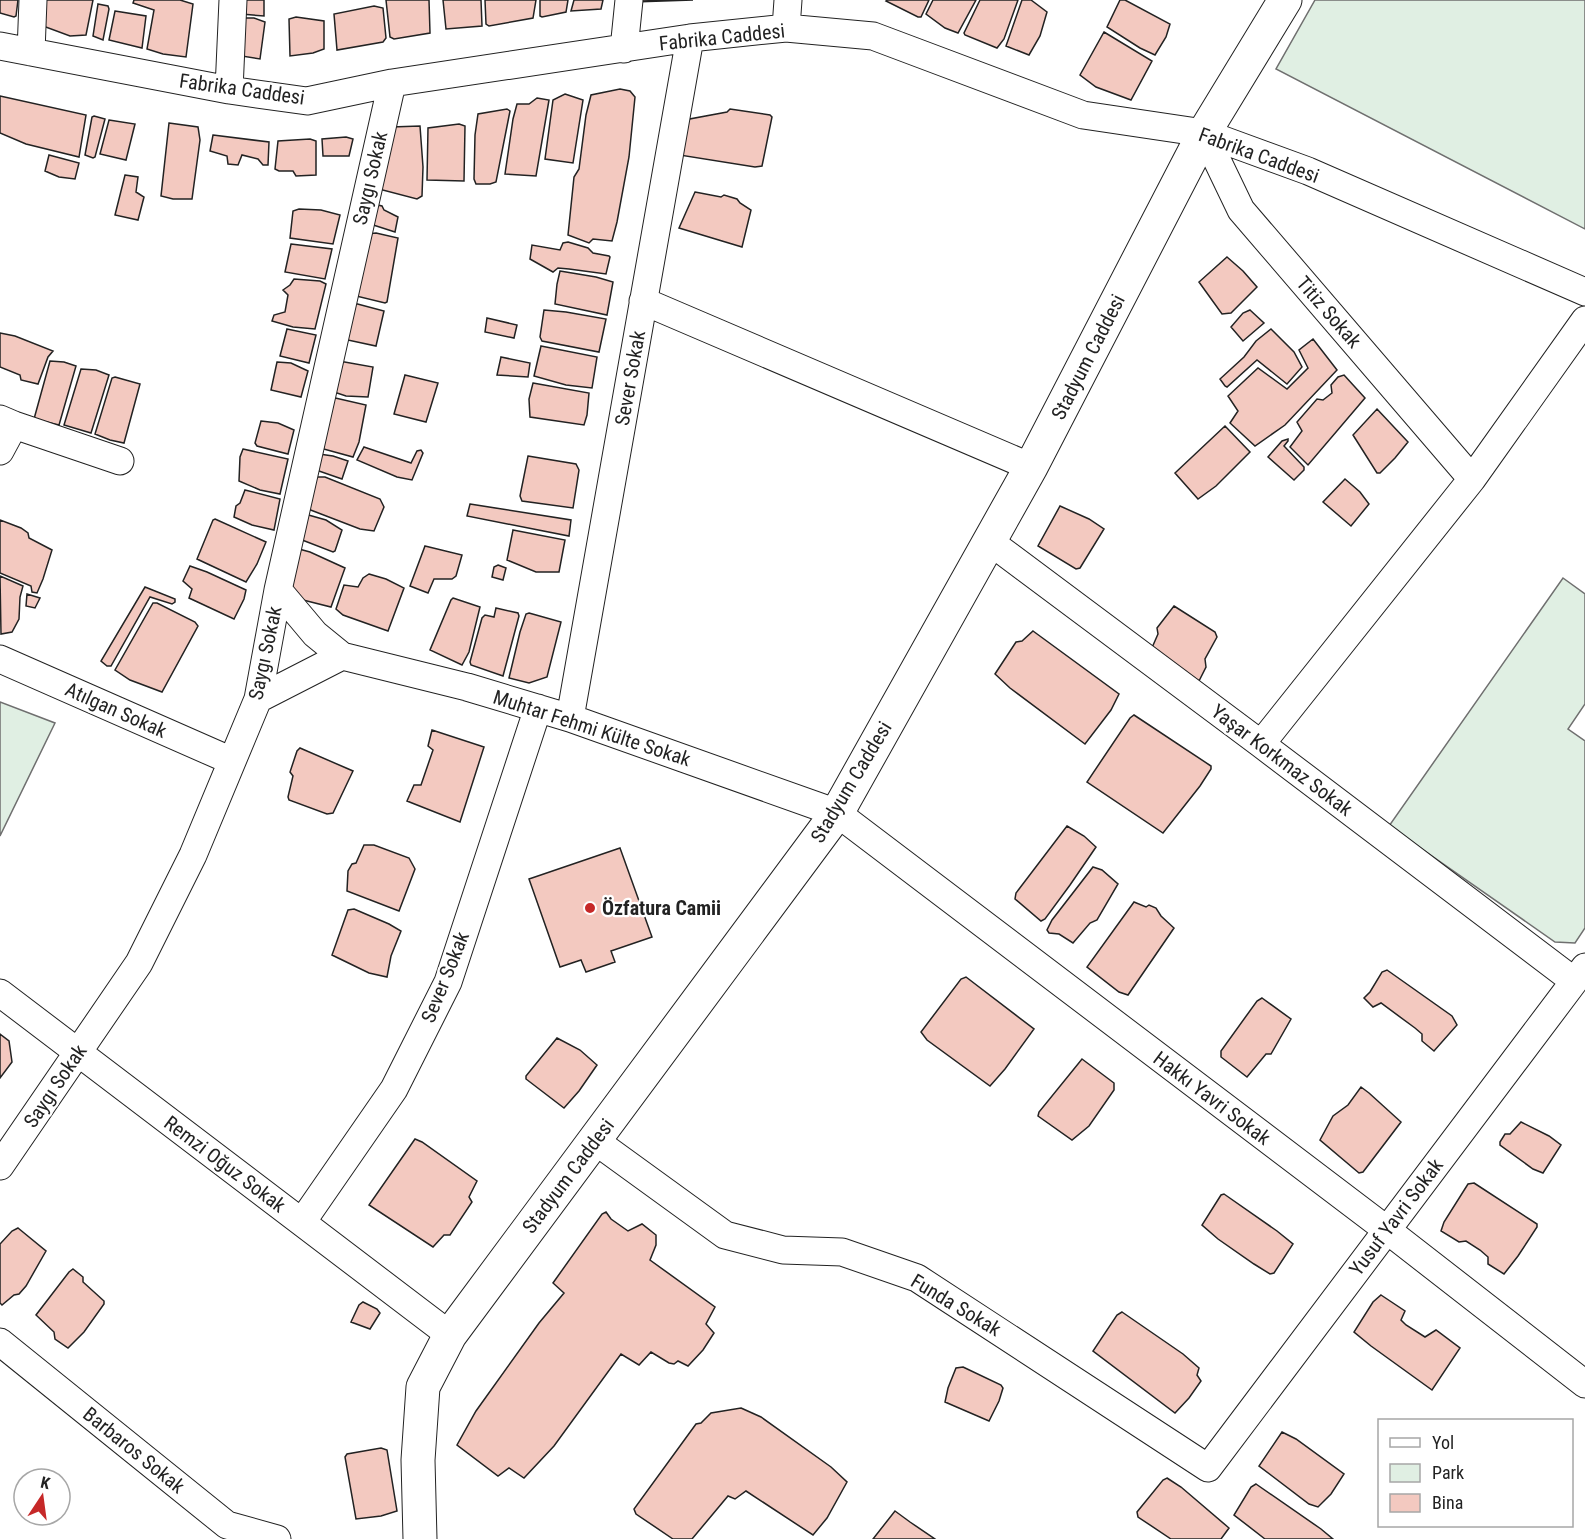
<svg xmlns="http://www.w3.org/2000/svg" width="1585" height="1539" viewBox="0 0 1585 1539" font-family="'Roboto Condensed',sans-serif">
<rect width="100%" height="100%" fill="#fff"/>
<path fill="#e0efe3" stroke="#6f6f6f" stroke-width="1.5" d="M1315,0H1585V229L1276,69Z
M1563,578L1585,594V704L1568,729L1585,741V928L1575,943L1555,942L1389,826Z
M0,702L55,723L0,836Z"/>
<path fill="#f3c9c0" stroke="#222" stroke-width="1.5" d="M0,0H18L16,16L14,17L0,13Z
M45,0H93L86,35L70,36L43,26Z
M134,0H180L193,4L186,57L163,54L147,49L154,10L133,3Z
M242,0H264V16L241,14Z
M386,0H429L430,33L394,39L390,37Z
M443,0H481L482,26L446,29Z
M485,0H536L533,18L489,26L486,24Z
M540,0H568L566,12L542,17L540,16Z
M574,0H603L601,9L571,11Z
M634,0H693L634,2Z
M887,0H929L921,17H918L886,1Z
M933,0H976L958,33L945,28L926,14Z
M980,0H1018L1004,39L997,48L965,35L964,33Z
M1022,0H1031L1047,12L1040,36L1029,55L1006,46Z
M1120,0H1125L1170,24L1166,37L1155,55L1140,48L1107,27Z
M98,4L108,6L109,9L103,40L93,36Z
M374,6L383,8L386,38L383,42L337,50L334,14Z
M115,11L146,16L142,48L109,40Z
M296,17L324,21V49L313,53L290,56L289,19Z
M240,18H254L265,22L260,59L235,55Z
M1104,32L1152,61L1131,100L1096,87L1080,75Z
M620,89L630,91L635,97L629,157L617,222L612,241L593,239L589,243L568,235L574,177L579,169L586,115L591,95Z
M565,94L583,100L573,163L545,159L553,100Z
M0,96L86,115L79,157L26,144L0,133Z
M537,98L549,100L536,176L505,174L513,119L517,104H529Z
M507,109L510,111L496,182L490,184H476L474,179L475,135L478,114Z
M730,109L770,115L772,117L762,166L755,167L673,154L679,121L727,112Z
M94,116L105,119L95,157L93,158L85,155L92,117Z
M109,120L135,124L126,160L100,154Z
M169,123L198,127L200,140L192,199H173L161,196Z
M459,124L465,126L464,181L427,180L428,128Z
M420,126L423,167L422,196L417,199L375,188L391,127Z
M213,135L269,142L268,165H263L258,159L242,155L238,165L228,164L227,156L210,151Z
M346,137L353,139L349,156H323L322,139Z
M310,139L316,141V175L296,176L293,171H279L275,169L278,141Z
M49,155L79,163L75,179L59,177L45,171Z
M125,175L138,177L136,192L144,197L138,220L115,215Z
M695,192L721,197L724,195L737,199L740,203L751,210L742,247L679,228Z
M373,204L382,206L384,210L398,217L395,232L367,223Z
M299,209L321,210L340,215L333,244L290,238L293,211Z
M376,233L398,238L387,302L385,303L352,295L367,234Z
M568,242L588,248L593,253L609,256L610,257L606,274L569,269L558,268L553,272L530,259L532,245L560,250L563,243Z
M291,244L332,249L325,279L285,272Z
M1227,257L1243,271L1257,287L1231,313L1222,314L1199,282Z
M560,271L596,277L613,282L607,315L555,304L557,284Z
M294,279L320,281L326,284L315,329L293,327L272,321L274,315L285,312L288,295L283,290L290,285Z
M350,302L384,311L376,346L343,339Z
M544,310L566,312L606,319L599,352L542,341L540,337Z
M1250,310L1264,323L1243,341L1231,327L1243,313Z
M487,318L517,325L514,338L485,332Z
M287,329L316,335L309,363L280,356Z
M1271,329L1294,352L1302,367L1287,384L1257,360L1227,387L1225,386L1220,379L1244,357L1256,341Z
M0,333L15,336L53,351L48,357L38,384L21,380L20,375L0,367Z
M1313,339L1337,370L1285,425L1255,446L1230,423L1238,411L1228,396L1258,368L1287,389L1308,368L1299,350Z
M541,346L597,357L592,388L566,385L534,376Z
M501,357L530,363L528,377L497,375Z
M50,361L64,362L76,366L59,425L34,419Z
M339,361L373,367L368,397L346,396L331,391Z
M277,362L291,363L308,371L301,397L271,390Z
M81,369L96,370L109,375L91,433L64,425Z
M405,375L438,383L426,422L394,414Z
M1344,375L1365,398L1308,465L1290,447L1302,431L1297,422L1317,399L1323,400L1332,393L1331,385L1338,377Z
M115,377L140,384L124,443L110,440L95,434L112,378Z
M533,383L589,393L587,415L584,425L530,417L529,399Z
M331,397L366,405L359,442L353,457L320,448Z
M1377,409L1408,442L1395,458L1380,473H1377L1353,435Z
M261,421L278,423L294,430L288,454L257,446L255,443Z
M1225,426L1250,452L1216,486L1198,499L1175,473Z
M1288,439V441L1284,446L1304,467V470L1294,480L1268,457L1282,441Z
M364,447L411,463L417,451L421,450L423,453L412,480L397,477L357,460Z
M243,449L288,459L280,494L260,490L239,481L240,457Z
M319,454L333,456L348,461L342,479L316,470Z
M528,456L576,464L579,470L573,508L522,501L520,496Z
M316,477H325L380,499L384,507L374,531L360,529L308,509Z
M1345,479L1360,492L1369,504L1351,526L1323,502Z
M245,490L280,499L274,530L252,525L234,517L236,506L240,503Z
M470,504L571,520L569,536L467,516Z
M1060,506L1089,519L1104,529L1080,568L1076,569L1038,546Z
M305,514L326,520L342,530L335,551L333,552L297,538Z
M215,519L266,542L257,564L246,582L197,559L213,520Z
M0,520L21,528L28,533L29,538L52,550L43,579L37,593L32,592L31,586L0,573Z
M513,530L565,540L559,572H536L507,560Z
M425,546L462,555L456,576L452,579H434L428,593L410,586Z
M299,549L310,552L345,568L331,607L291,597L297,551Z
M498,565L506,568L503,580L492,577L494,567Z
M190,566L207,572L246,590L244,599L234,619L189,598L192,589L183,581Z
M369,574L386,579L404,588L388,631L343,615L336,609L344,585L358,587L363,578Z
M0,576L23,586L20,597L19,619L12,632L1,634Z
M145,587L175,599V602L172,604L150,597L111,666H107L101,661Z
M27,594L40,598L35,608L26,606Z
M453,598L480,607L469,652L462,665L430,650L451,600Z
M153,603H157L195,622L198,626L162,692L130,680L115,670Z
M1174,606L1215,632L1217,637L1205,659L1206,667L1199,681L1151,650L1158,634L1157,628Z
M496,608L518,613L519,616L503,676L471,665L470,662L482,618L485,615L494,617Z
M529,613L561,622L547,677L529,683L509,678L520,632L526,614Z
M1033,631L1119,694L1111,710L1085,744L1010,688L995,674L1016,642L1022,641Z
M1134,715L1211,766V769L1200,786L1163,833L1087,782L1130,718Z
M432,730L484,747L460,822L407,801L414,785H421L433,750L428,746Z
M300,748L353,771L333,813L327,814L289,800L288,797L293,776L290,772L297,751Z
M1067,826L1084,836L1096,847L1070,885L1045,919L1041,921L1015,899L1016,893Z
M364,845H374L409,858L415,869L399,911L347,891L348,871L352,864L356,863Z
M620,848L652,937L611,951L615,962L586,972L581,960L560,967L529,879Z
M1093,867L1102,870L1118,884L1097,920L1090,923L1073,943L1059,934L1049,933L1047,930L1052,920Z
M1134,902L1146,907L1149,905L1156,908L1161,916L1174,928L1128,995L1119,992L1087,967Z
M354,909L389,924L401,931L391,956L387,977L369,973L332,955L348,910Z
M1387,970L1452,1016L1457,1025L1434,1051L1422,1041V1034L1415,1028L1381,1003L1373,1007L1364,998L1370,992L1382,972Z
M966,977L1034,1029L1005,1069L990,1086L927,1040L921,1032L961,979Z
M1262,998L1291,1019L1271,1054H1266L1247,1077L1221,1057V1051L1257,1001Z
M0,1034L9,1041L12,1062L0,1078Z
M557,1038L580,1050L597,1065L579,1091L564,1108L526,1079V1076Z
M1082,1059L1114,1083V1090L1089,1126L1072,1140L1038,1116L1039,1112Z
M1361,1087L1369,1093L1401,1122L1363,1172L1359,1173L1320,1140L1333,1116L1348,1105Z
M1521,1122L1549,1136L1561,1145L1543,1173L1533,1169L1500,1145V1142L1505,1134H1510Z
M415,1139L422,1142L477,1181L469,1197L472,1202L450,1235H444L433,1247L369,1205Z
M1474,1183L1537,1224V1227L1518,1256L1504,1274L1488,1264V1257L1480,1250L1466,1241L1459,1242L1441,1231L1444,1222L1468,1184Z
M1224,1194L1277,1231L1293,1244L1274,1273L1270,1274L1254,1264L1218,1239L1202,1225L1221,1195Z
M606,1212L611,1219L628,1231L642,1224L656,1235V1245L650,1260L715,1307L706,1324L714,1333L703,1350L688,1366L678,1361L674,1364L669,1363L651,1352L639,1365L621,1354L554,1446L524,1478L509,1468L498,1476L457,1445L476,1411L539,1323L564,1293L553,1283L602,1214Z
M18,1228L46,1251L26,1286L19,1294L14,1295L2,1305L0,1303V1244L12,1231Z
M73,1269L83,1277V1282L104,1301V1304L84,1332L68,1348L55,1339L54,1332L36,1315L69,1272Z
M1381,1295L1405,1311L1401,1320L1406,1325L1425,1337L1436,1330L1460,1348L1432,1390L1371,1346L1354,1332L1373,1302Z
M363,1302L377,1309L380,1313L370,1329L351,1322L359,1305Z
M1122,1312L1183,1354L1199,1368L1197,1375L1201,1381L1189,1398L1175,1413L1093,1351L1117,1315Z
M963,1367L1001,1385L1003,1388L999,1401L989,1421L945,1402L948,1388L956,1368Z
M741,1408L761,1417L831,1467L847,1482L827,1518L813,1535L746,1491L735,1499L728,1496L692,1539H673L636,1514L634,1509L696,1424L701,1423L711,1413Z
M1282,1432L1296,1439L1344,1474L1331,1494L1318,1507L1309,1504L1259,1466Z
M381,1448L387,1450L397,1511L381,1516L356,1519L345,1457L347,1454Z
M1167,1478L1181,1487L1229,1528L1221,1539H1171L1138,1517L1137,1512L1163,1480Z
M1256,1484L1321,1529L1333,1539H1265L1234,1515L1251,1487Z
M895,1511L910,1522L935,1539H873Z"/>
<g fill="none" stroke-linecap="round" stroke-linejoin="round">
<g stroke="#222" stroke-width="29">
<path id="minor" d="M786,28L788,0
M0,46L229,90L307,101L392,83L690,38L786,28L873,36L1083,115L1204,133L1308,171L1585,292
M624,49L629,0
M31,52L33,0
M229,90L233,0
M1204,133L1241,210L1472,479
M643,301L1031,467
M0,419L14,425L120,461
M0,451L14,425
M989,541L1261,744L1574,981
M278,590L315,634L342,656L467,687L570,718L837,813L1387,1230L1585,1384
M0,659L232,761
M258,699L342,656
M570,718L690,38
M1261,744L1472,479L1585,320
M0,993L450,1335
M594,1140L725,1235L783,1250L842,1252L917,1278L1208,1468L1585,967
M0,1166L139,963L193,855L258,699L278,590L392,83
M302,1222L394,1089L448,982L538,708
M0,1342L227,1525L277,1539"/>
</g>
<g stroke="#222" stroke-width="35">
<path id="tertiary" d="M420,1539L418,1460L423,1387L450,1335L837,813L1031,467L1204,133L1285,0"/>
</g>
<use href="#minor" stroke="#fff" stroke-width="27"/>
<use href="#tertiary" stroke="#fff" stroke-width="33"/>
</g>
<circle fill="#c62828" stroke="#fff" stroke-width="2" cx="590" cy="908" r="6"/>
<g text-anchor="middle" stroke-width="4.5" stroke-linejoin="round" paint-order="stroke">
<g font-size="20" fill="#222" stroke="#fff">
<text transform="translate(722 37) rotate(-6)" y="7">Fabrika Caddesi</text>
<text transform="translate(242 89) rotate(8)" y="7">Fabrika Caddesi</text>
<text transform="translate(1259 155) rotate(20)" y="7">Fabrika Caddesi</text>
<text transform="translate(370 178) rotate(-77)" y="7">Saygı Sokak</text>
<text transform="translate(1329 312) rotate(49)" y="7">Titiz Sokak</text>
<text transform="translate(1088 357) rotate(-63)" y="7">Stadyum Caddesi</text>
<text transform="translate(630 378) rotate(-80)" y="7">Sever Sokak</text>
<text transform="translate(265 653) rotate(-78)" y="7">Saygı Sokak</text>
<text transform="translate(116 710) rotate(24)" y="7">Atılgan Sokak</text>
<text transform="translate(592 728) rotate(18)" y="7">Muhtar Fehmi Külte Sokak</text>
<text transform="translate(1282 760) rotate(37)" y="7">Yaşar Korkmaz Sokak</text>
<text transform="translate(851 782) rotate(-59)" y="7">Stadyum Caddesi</text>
<text transform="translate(445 977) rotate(-68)" y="7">Sever Sokak</text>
<text transform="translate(55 1086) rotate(-56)" y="7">Saygı Sokak</text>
<text transform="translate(1212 1098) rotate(37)" y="7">Hakkı Yavri Sokak</text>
<text transform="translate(225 1164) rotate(37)" y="7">Remzi Oğuz Sokak</text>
<text transform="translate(568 1176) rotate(-53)" y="7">Stadyum Caddesi</text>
<text transform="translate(1396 1217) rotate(-53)" y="7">Yusuf Yavri Sokak</text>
<text transform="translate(956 1305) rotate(31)" y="7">Funda Sokak</text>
<text transform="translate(134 1450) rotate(39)" y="7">Barbaros Sokak</text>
</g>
<g font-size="20" font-weight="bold" fill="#222" stroke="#fff" text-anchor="start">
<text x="602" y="915">Özfatura Camii</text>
</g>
</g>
<rect x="1378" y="1419" width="195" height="108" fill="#ffffff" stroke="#a7a7a7" stroke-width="1.5"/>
<rect x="1390" y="1438" width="30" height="9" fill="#ffffff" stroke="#a7a7a7" stroke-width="1.5"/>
<text x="1432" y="1449" font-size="18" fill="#222222">Yol</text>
<rect x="1390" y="1464" width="30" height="18" fill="#e0efe3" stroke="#a7a7a7" stroke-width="1.5"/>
<text x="1432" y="1479" font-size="18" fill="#222222">Park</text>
<rect x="1390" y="1494" width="30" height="18" fill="#f3c9c0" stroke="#a7a7a7" stroke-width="1.5"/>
<text x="1432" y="1509" font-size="18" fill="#222222">Bina</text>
<g transform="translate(42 1497) rotate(13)"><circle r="28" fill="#ffffff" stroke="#a7a7a7" stroke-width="1.5"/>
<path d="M0-4.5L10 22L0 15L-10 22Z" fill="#c62828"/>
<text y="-9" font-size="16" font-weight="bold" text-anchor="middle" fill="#222222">K</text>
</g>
</svg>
